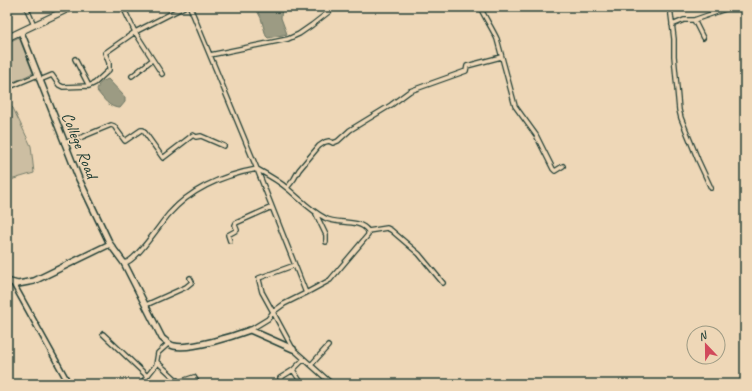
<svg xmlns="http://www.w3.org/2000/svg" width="752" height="391" viewBox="0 0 752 391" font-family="Caveat,sans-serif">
<rect width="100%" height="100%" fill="#eed7b7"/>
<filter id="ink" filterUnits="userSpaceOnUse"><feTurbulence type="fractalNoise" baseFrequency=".025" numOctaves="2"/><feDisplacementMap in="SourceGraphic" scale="8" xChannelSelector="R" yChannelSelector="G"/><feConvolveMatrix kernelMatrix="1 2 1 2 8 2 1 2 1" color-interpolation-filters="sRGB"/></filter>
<g filter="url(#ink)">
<path fill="#ccbea2" stroke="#767e6b" d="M19,37L33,73L7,85V43Z
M7,103L13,108L31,146L34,173L7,181Z"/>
<path fill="#9c9b83" stroke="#6a7563" d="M255,7H282L281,18L287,34L268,38L266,36L261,18Z
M108,79L125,97V102L120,108C109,108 104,99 97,91C98,83 101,82 108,79Z"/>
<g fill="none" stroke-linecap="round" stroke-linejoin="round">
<g stroke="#1f3d34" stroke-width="6">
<path id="minor" d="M26,7L34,25
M123,7L135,32L162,74
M190,7L257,169L306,293L284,304L273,312L293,349L332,384
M480,7C485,18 492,28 497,39L515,106L536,135L553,169L555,171L563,166
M670,7L674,39V56L679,110L681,118L698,160L711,188
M694,20L703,38
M672,25L684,20H694L731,7
M210,55L288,39L299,34L312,25L335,7
M75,59L89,86L95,83L109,70V63L105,53L135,32L184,7
M132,76L152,60
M40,80L52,75L59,85L63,87L89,86
M7,88L38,75
M64,143L82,137L111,125L114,126L125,141L141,130H143L163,158L193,135L196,137L201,136L224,146
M287,188L294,179L299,170L319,146L325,142L329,141L333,143L338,141L350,130L391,105L410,91L466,71L467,66L501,57
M316,214L326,235V242
M368,231L387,228L391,230L419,254L443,283
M230,241L228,235L237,230L235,225L236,223L272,207
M124,263C135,263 160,224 169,214C191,189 224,175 257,169C268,175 279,181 288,189C300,199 311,211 325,218C337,225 359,218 368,231V235L330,280L306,293
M146,305L186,287L192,282L190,278
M250,330L268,319L273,312L262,292L259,280V278L295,265
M103,334L147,376
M157,362L179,382L194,377L198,384
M311,365L328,346
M293,370L302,384
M141,384L156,365L158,353L168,344
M223,384L227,383
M281,384L280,378L293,370L304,359"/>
</g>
<g stroke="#1f3d34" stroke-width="7">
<path id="tertiary" d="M13,283L69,384"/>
</g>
<g stroke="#1f3d34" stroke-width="8">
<path id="secondary" d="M21,32L79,179L110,244L124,263L162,338C166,341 169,345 174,346C190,350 234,336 250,330L293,349
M7,281L18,284L34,281L110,244"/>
</g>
<g stroke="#1f3d34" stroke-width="8">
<path id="primary" d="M7,38L72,7"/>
</g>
<use href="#minor" stroke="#eed7b7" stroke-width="3.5"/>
<use href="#tertiary" stroke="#eed7b7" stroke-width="4"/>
<use href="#secondary" stroke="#eed7b7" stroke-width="5"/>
<use href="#primary" stroke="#eed7b7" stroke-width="5.5"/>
</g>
</g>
<g text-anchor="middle" stroke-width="3" stroke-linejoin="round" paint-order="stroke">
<g font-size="17" fill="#1f3d34" stroke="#eed7b7">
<text transform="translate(80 145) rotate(68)" y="6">College Road</text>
</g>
</g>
<rect width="752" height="391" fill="none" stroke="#eed7b7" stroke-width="24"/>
<rect x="12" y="12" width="728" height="367" fill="none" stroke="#1f3d34" stroke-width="1.5" filter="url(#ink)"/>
<g transform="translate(706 345) rotate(338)"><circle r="19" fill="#eed7b7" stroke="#9b9983"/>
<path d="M0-3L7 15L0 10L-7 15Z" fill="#d1495b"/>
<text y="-6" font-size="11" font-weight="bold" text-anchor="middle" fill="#1f3d34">N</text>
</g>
</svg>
